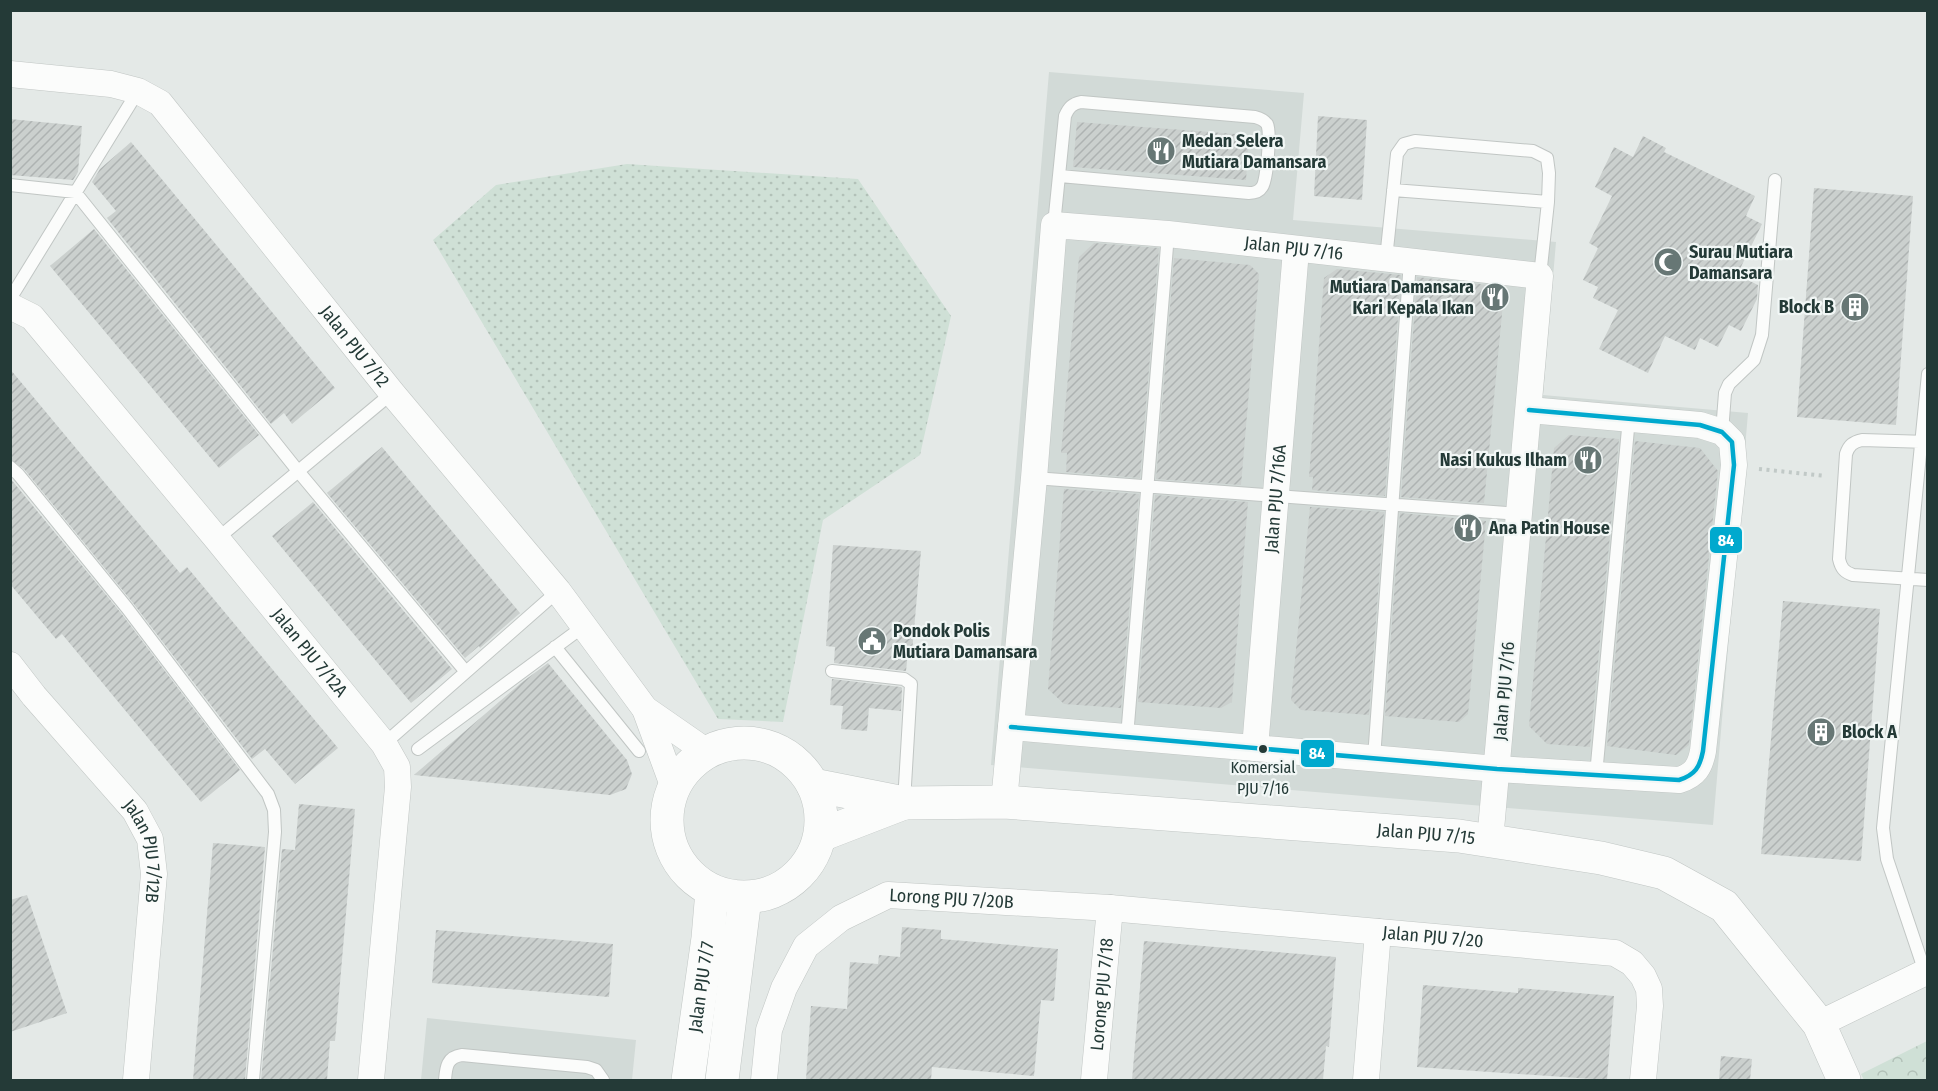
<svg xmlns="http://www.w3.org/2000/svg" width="1938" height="1091" viewBox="0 0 1938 1091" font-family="'Fira Sans Condensed',sans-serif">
<defs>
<pattern id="forest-crowns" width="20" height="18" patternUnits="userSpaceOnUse" patternTransform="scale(1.5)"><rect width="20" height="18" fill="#cfe0d6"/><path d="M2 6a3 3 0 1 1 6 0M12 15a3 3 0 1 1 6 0" fill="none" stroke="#b2c1b8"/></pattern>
<pattern id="park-dots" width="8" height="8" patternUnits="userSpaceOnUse" patternTransform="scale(1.5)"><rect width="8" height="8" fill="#cfe0d6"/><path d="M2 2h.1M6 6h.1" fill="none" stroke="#b2c1b8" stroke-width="1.8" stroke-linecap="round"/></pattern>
<pattern id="building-hatch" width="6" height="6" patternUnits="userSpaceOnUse" patternTransform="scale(1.5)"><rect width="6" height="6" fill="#cbd0ce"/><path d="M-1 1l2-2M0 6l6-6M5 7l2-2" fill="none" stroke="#aeb3b2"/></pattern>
</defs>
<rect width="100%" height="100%" fill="#e4e9e7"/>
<path fill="#d2dad7" d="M1049,72L1304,93L1293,220L1556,242L1543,395L1748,413L1713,825L991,765Z
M427,1018L636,1040L632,1080H421Z"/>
<path fill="url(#forest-crowns)" d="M1927,1041V1080H1864L1861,1074Z"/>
<path fill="url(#park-dots)" d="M627,164L858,179L951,316L920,455L823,520L783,722L718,719L433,240L496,185Z"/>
<path fill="url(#building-hatch)" d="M1318,116L1367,120L1362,200L1314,196Z
M10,119L82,126L78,172L73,180L10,175Z
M1077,122L1249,135L1246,180L1073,167Z
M1643,136L1666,148L1664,152L1755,196L1746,216L1762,224L1737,275L1758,285L1757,299L1741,331L1729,325L1718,347L1700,338L1695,350L1665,336L1648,373L1599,349L1618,310L1593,298L1598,287L1583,280L1598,248L1589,243L1612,196L1595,187L1614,147L1633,157Z
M131,142L335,388L292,424L284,413L271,424L107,218L116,211L92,182L100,169Z
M1814,188L1913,196L1896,425L1797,417Z
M94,229L259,435L219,468L50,266Z
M1094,243L1159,248L1140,478L1066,472L1067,453H1061L1079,257Z
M1174,258L1250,265L1259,274L1241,485L1156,479Z
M1337,269L1401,275L1385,496L1312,490L1313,477H1309L1324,278Z
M1417,277L1497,286L1504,293L1484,503L1401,497Z
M10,369L180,573L187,567L338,748L295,784L265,749L252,759L133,603L24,469L10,459Z
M1569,435L1619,439L1590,747L1547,744L1529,726L1554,448Z
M1635,441L1700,448L1718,471L1689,745L1676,755L1607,746Z
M382,447L520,613L480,648L479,646L465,658L327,493Z
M10,478L121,613L240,770L201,802L62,634L56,639L10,584Z
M1064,489L1139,494L1121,708L1064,704L1048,689Z
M1155,495L1248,502L1232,702L1221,708L1138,702Z
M313,502L452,669L411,703L272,536Z
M1310,507L1384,512L1369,715L1301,710L1291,700Z
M1400,513L1486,521L1468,714L1459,722L1385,716Z
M833,545L921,551L912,652H908L906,671L834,663L835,647L826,646Z
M1783,601L1880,609L1861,861L1761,854Z
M548,663L627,760L632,774L626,789L610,795L414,775L521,683Z
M832,679L901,687L902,688L901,711L869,708L867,731L841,729L843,706L830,705Z
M299,804L355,809L335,1041H330L327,1080H261L282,849L295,850Z
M213,843L265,847L245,1080H193Z
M27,895L67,1013L10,1032V900Z
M902,927L941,930V939L1058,949L1054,1001L1041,1000L1034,1076L932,1067L931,1080H806L811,1006L847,1009L850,962L878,964L879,955L900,957Z
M436,930L613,944L609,997L432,983Z
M1144,941L1336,957L1329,1047L1326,1046L1323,1080H1132Z
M1423,985L1518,993V988L1614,996L1607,1080L1417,1067Z
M1721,1056L1752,1059L1750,1080H1719Z"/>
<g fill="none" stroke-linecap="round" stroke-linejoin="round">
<g stroke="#c1c6c4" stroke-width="14">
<path id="lane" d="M10,185L75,192L298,471L466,672
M1393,190L1548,202L1540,276
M1054,225L1065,116C1069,107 1072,104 1081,102L1255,117C1259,118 1264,120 1267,124C1271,132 1267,181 1262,187C1259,192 1254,193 1249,193L1060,176
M1386,259L1397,154L1404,144L1415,141L1533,151L1547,158L1549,173L1548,202
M10,299L138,91
M1722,432L1725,393L1729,384L1754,360L1762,335L1775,180
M1928,442L1862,440C1853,442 1849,445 1846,454L1839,559C1841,568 1844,572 1853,575L1928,580
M10,467L18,474L127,608L268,794L274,810L275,832L253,1080
M1034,478L1520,514
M217,539L392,393
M555,647L639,751
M832,671L904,679L911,684L904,802
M1127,737L1168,234
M384,744L558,591
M418,749L584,626
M1374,758L1410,261
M1596,775L1629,418
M1925,972L1887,859L1883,828L1928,374
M445,1080C446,1067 447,1057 462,1055L587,1067L596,1070L603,1080"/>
</g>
<g stroke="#c1c6c4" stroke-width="27">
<g id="street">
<path id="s1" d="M10,74L111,84L138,91L160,103L392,393L558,591L645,709L674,788"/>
<path id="s2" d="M10,306L32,317L217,539L384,744L397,767L398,787L371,1080"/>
<path id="s3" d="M10,665L34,696L135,811L150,839L154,874L136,1080"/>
<path d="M645,709L707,752"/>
<path d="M1011,727L1497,769L1679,780C1695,775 1700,767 1703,751L1734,465L1732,442L1722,432L1700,425L1529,410"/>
<path id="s4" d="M1255,748L1296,250"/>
<path id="s5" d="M1004,802L1034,478L1054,225L1168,234L1540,276L1490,841"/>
<path d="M1819,1024L1928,971"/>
<path id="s6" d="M764,1080L769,1030L784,988L806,946L841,918L888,895L1110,908L1615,953L1632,963L1643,976L1649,989L1650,1006L1643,1080"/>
<path id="s7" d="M1094,1080L1110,908"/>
<path d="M1366,1080L1378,932"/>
</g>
</g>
<g stroke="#c0c6c4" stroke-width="34">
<g id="secondary">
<circle cx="744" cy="820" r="77"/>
<path id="s8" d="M813,785L904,803L1004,802L1459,836L1601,858L1664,873L1724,906L1819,1024L1844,1080"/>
<path d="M821,835L904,803"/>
<path id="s9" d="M688,1080L708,938L712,891"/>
<path d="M722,1080L745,898"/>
</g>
</g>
<path stroke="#c1c9c7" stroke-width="4" stroke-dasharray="3 4.5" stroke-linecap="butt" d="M1759,469L1826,476"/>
<use href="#lane" stroke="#fbfcfb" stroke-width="12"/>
<use href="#street" stroke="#fbfcfb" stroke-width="26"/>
<use href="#secondary" stroke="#fbfcfb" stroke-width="33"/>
<g stroke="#f2f7f6" stroke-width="9">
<path id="bus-1" d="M1011,727L1497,769L1679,780C1695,775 1700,767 1703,751L1734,465L1732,442L1722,432L1700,425L1529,410"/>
</g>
<use href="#bus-1" stroke="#00a9ce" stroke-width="4.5"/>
</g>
<defs>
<g id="restaurant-disc" transform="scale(1.5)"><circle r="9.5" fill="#677775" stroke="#f2f7f6"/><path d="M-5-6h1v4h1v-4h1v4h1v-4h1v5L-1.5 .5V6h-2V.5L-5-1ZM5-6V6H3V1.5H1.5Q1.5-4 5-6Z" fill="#fff"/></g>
<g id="mosque-disc" transform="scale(1.5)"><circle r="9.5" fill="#677775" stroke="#f2f7f6"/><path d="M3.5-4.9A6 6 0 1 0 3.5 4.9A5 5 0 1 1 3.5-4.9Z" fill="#fff"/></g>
<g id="building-disc" transform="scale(1.5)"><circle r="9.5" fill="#677775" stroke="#f2f7f6"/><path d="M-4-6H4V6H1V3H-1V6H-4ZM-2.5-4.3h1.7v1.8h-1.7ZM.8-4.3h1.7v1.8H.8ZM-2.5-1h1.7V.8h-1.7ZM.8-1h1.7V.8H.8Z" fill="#fff"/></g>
<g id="civic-disc" transform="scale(1.5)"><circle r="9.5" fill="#677775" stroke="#f2f7f6"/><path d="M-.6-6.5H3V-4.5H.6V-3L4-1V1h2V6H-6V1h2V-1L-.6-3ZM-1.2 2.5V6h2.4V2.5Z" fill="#fff"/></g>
</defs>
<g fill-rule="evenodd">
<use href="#restaurant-disc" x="1161" y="151"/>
<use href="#mosque-disc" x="1668" y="262"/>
<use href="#restaurant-disc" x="1495" y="297"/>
<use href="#building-disc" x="1855" y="307"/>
<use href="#restaurant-disc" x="1588" y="460"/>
<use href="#restaurant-disc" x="1468" y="528"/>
<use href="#civic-disc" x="872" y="641"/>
<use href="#building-disc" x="1821" y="732"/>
</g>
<circle fill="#243a37" stroke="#f2f7f6" stroke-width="2" cx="1263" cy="749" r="5"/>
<g text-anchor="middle" stroke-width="4.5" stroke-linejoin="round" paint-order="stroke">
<g font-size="16" fill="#243a37" stroke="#f2f7f6">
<text x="1263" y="773">Komersial<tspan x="1263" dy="21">PJU 7/16</tspan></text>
</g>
<g font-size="18" font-weight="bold" fill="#243a37" stroke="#f2f7f6" text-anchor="start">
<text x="1182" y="147">Medan Selera<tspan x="1182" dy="21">Mutiara Damansara</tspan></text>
<text x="1689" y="258">Surau Mutiara<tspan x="1689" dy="21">Damansara</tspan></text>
<text x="1474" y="293" text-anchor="end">Mutiara Damansara<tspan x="1474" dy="21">Kari Kepala Ikan</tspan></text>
<text x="1834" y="313" text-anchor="end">Block B</text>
<text x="1567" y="466" text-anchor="end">Nasi Kukus Ilham</text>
<text x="1489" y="534">Ana Patin House</text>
<text x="893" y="637">Pondok Polis<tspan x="893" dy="21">Mutiara Damansara</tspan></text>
<text x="1842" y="738">Block A</text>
</g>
<g font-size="18" fill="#243a37" stroke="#f2f7f6">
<text dy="6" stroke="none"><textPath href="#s5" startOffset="820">Jalan PJU 7/16</textPath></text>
<text dy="6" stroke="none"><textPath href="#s1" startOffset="466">Jalan PJU 7/12</textPath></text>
<text dy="6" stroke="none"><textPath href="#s4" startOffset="250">Jalan PJU 7/16A</textPath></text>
<text dy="6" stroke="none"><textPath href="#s2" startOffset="460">Jalan PJU 7/12A</textPath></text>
<text transform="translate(1504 691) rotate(-85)" y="6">Jalan PJU 7/16</text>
<text dy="6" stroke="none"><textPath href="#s8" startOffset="616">Jalan PJU 7/15</textPath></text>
<text dy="6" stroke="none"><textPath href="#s3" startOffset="234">Jalan PJU 7/12B</textPath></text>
<text dy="6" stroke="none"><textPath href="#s6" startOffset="303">Lorong PJU 7/20B</textPath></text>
<text dy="6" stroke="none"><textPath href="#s6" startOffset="786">Jalan PJU 7/20</textPath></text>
<text dy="6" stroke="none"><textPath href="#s9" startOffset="94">Jalan PJU 7/7</textPath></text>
<text dy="6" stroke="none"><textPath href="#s7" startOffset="86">Lorong PJU 7/18</textPath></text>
</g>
</g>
<g stroke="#f2f7f6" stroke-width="2">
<rect x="1709" y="526" width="34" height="28" rx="6" fill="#00a9ce"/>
<rect x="1300" y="739" width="35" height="29" rx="6" fill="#00a9ce"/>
</g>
<g font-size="16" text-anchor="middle" font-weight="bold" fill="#fff">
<text x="1726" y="546">84</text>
<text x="1317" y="759">84</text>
</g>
<rect width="1938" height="1091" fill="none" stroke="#243a37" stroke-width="24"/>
</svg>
